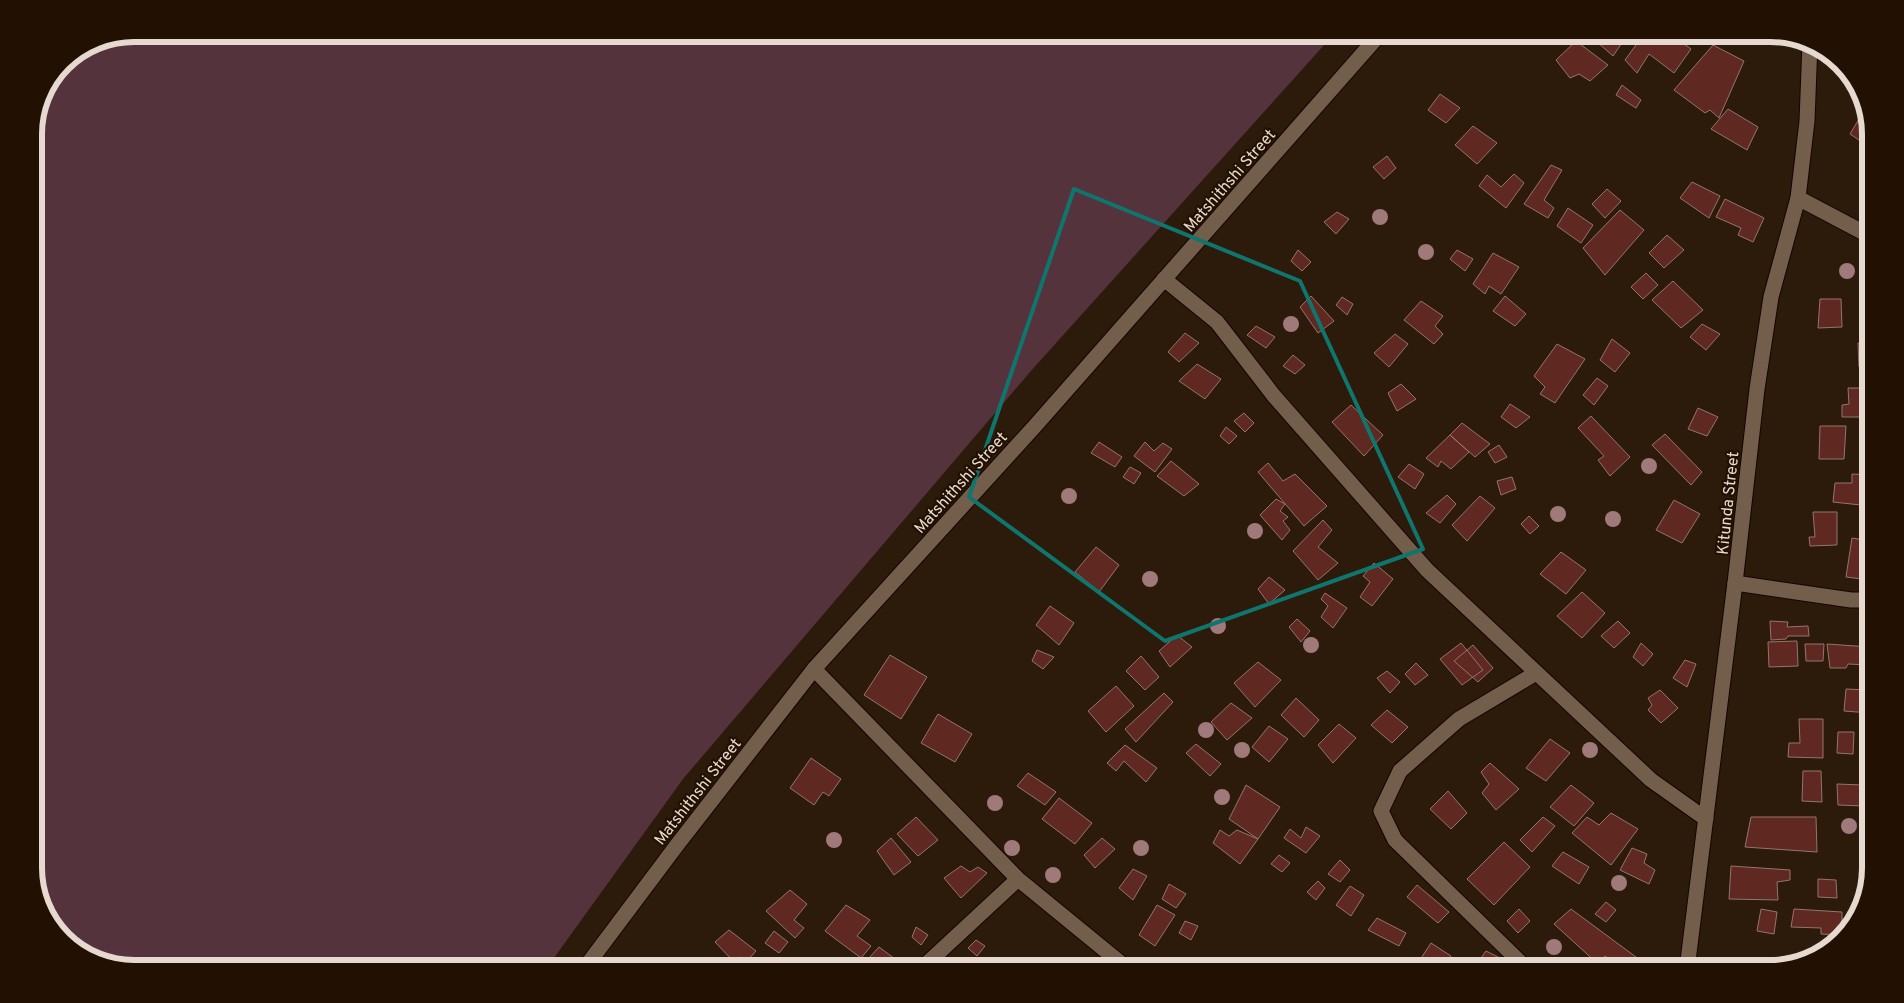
<svg xmlns="http://www.w3.org/2000/svg" width="1904" height="1003" viewBox="0 0 1904 1003" font-family="Overpass,sans-serif">
<rect width="100%" height="100%" fill="#2c1a0b"/>
<path fill="#55333d" d="M134,34H1334L1030,372L683,779L546,969H134L90,959L51,925L34,876V128L42,96L63,63L96,41Z"/>
<path fill="#5f2820" stroke="#937570" d="M1588,34H1628L1613,56Z
M1644,34H1671L1691,49L1674,73L1649,54L1637,73L1625,60Z
M1576,41L1608,65L1590,81L1579,74L1570,78L1556,60Z
M1713,45L1744,61L1719,118L1710,110L1705,113L1674,90Z
M1622,85L1641,100L1636,108L1616,95Z
M1440,94L1460,108L1446,123L1428,110Z
M1728,109L1758,127L1747,150L1711,129Z
M1859,119L1868,123L1870,128L1862,142L1850,134Z
M1473,126L1497,143L1477,164L1455,145Z
M1387,156L1396,168L1384,179L1373,167Z
M1551,165L1562,170L1544,200L1554,208L1548,218L1524,204Z
M1514,174L1524,183L1506,208L1479,186L1487,175L1501,187Z
M1692,182L1720,196L1709,218L1680,198Z
M1607,189L1621,201L1605,218L1592,204Z
M1725,199L1764,218L1753,242L1738,235L1741,228L1716,217Z
M1568,208L1593,225L1581,243L1557,226Z
M1620,210L1644,230L1605,275L1583,248Z
M1337,212L1349,219L1336,234L1324,222Z
M1667,235L1684,250L1664,268L1649,253Z
M1298,250L1311,262L1302,271L1291,261Z
M1457,250L1473,259L1465,271L1450,259Z
M1493,253L1519,267L1501,294L1489,286L1485,294L1473,284Z
M1646,273L1658,285L1643,299L1631,287Z
M1673,281L1703,310L1681,328L1652,300Z
M1311,296L1334,321L1318,333L1300,307Z
M1505,296L1526,314L1515,326L1493,311Z
M1342,297L1353,304L1347,315L1336,305Z
M1820,299H1841L1842,327L1818,328Z
M1421,301L1443,316L1435,326L1443,334L1434,344L1404,320Z
M1702,324L1720,334L1706,350L1690,337Z
M1256,326L1275,337L1266,348L1247,335Z
M1185,333L1199,343L1179,362L1168,352Z
M1395,334L1408,344L1389,367L1374,353Z
M1612,339L1630,353L1615,372L1600,360Z
M1858,343L1870,344V367H1859Z
M1557,344L1585,359L1555,403L1540,394L1545,387L1534,376Z
M1293,355L1305,365L1295,374L1283,366Z
M1197,364L1221,379L1205,399L1179,381Z
M1597,378L1608,386L1594,405L1583,395Z
M1401,384L1416,399L1397,411L1388,393Z
M1848,388H1870V417H1842V405L1849,404Z
M1510,404L1530,417L1516,428L1501,417Z
M1351,405L1383,435L1364,456L1332,422Z
M1698,408L1718,417L1707,436L1688,429Z
M1244,413L1254,423L1245,432L1234,421Z
M1591,416L1630,457L1610,476L1598,460L1604,456L1578,428Z
M1462,423L1490,444L1475,457L1450,435Z
M1860,424H1870V438H1861Z
M1820,426H1846L1844,459H1819Z
M1226,427L1237,436L1229,444L1220,436Z
M1665,434L1702,472L1691,485L1652,445Z
M1450,435L1469,452L1451,469L1441,461L1438,467L1426,458Z
M1099,442L1122,457L1115,467L1091,453Z
M1145,442L1154,451L1163,443L1172,449L1155,472L1134,456Z
M1499,445L1507,457L1495,463L1488,452Z
M1171,461L1199,484L1184,496L1157,476Z
M1268,463L1283,481L1295,474L1327,506L1304,526L1258,472Z
M1409,464L1424,474L1415,489L1398,477Z
M1130,467L1141,473L1134,484L1123,477Z
M1852,474L1870,475V506L1833,502L1835,483H1852Z
M1512,477L1516,489L1501,495L1497,481Z
M1447,495L1456,504L1440,523L1426,513Z
M1480,496L1495,508L1467,541L1452,525Z
M1276,499L1285,504L1280,511L1288,517L1283,521L1290,530L1282,540L1260,515Z
M1674,500L1700,514L1682,543L1656,530Z
M1813,512H1837V545L1810,546L1809,537H1815Z
M1529,516L1539,526L1530,534L1521,524Z
M1323,520L1332,530L1318,547L1338,563L1318,580L1293,551Z
M1852,538L1870,541V580L1846,577Z
M1096,547L1119,565L1099,592L1075,572Z
M1561,552L1586,570L1566,594L1540,574Z
M1374,563L1393,579L1372,606L1360,597L1370,582L1363,576Z
M1269,577L1285,590L1269,604L1258,589Z
M1582,592L1605,613L1582,638L1557,616Z
M1325,593L1347,608L1333,628L1321,617L1328,606L1321,599Z
M1050,606L1074,623L1059,645L1036,625Z
M1297,619L1310,631L1301,642L1289,627Z
M1618,621L1630,633L1614,648L1601,636Z
M1770,621L1788,622L1787,627L1808,626L1809,636H1788L1786,639L1771,640Z
M1177,635L1192,647L1170,667L1159,651Z
M1797,641L1798,666L1769,667L1768,642Z
M1461,643L1483,670L1462,685L1440,659Z
M1641,643L1653,654L1643,666L1633,657Z
M1805,644H1824L1823,661H1806Z
M1827,644L1870,647V665L1848,664L1846,668H1830Z
M1473,645L1493,668L1478,682L1454,661Z
M1037,650L1054,657L1043,669L1032,661Z
M890,655L927,677L901,719L864,695Z
M1141,656L1159,677L1145,690L1126,671Z
M1685,660L1696,664L1687,687L1673,678Z
M1258,662L1281,680L1255,707L1234,683Z
M1416,663L1428,675L1415,685L1405,674Z
M1387,671L1400,682L1390,693L1377,678Z
M1116,686L1134,706L1106,732L1088,711Z
M1846,689L1870,690V713L1844,711Z
M1660,690L1678,708L1661,723L1648,710L1652,705L1648,698Z
M1164,693L1173,702L1136,742L1125,729Z
M1296,698L1319,720L1304,737L1281,715Z
M1231,703L1252,718L1227,740L1211,722Z
M1387,710L1408,727L1392,743L1371,725Z
M938,714L972,734L955,762L921,743Z
M1799,719H1823V758L1788,757L1789,743H1800Z
M1339,724L1356,738L1333,763L1318,745Z
M1269,726L1288,739L1269,762L1252,747Z
M1838,732H1854L1853,754L1837,753Z
M1550,739L1570,753L1546,781L1526,768Z
M1196,744L1221,764L1210,776L1186,753Z
M1125,745L1157,768L1146,782L1124,761L1116,771L1107,763Z
M811,758L841,779L829,796L823,792L814,805L790,788Z
M1490,763L1519,789L1496,810L1482,793L1489,784L1481,772Z
M1803,771H1821L1822,802L1802,801Z
M1028,773L1056,792L1045,805L1017,786Z
M1837,784L1863,785V806L1838,805Z
M1246,785L1280,807L1258,839L1229,819Z
M1571,785L1594,803L1574,826L1550,807Z
M1448,791L1467,813L1451,829L1430,809Z
M1059,798L1092,823L1075,844L1042,819Z
M1611,813L1638,829L1611,865L1572,833L1587,817L1599,825Z
M916,817L938,840L918,856L897,834Z
M1543,817L1555,826L1532,852L1520,840Z
M1751,817H1816L1817,852L1745,847Z
M1306,827L1320,836L1306,853L1284,838L1290,829L1301,838Z
M1220,830L1229,836L1237,830L1258,839L1240,864L1213,843Z
M891,838L911,862L894,875L877,851Z
M1102,838L1115,849L1095,868L1084,855Z
M1504,842L1530,867L1494,905L1467,879Z
M1632,848L1647,854L1644,863L1655,870L1649,884L1620,870Z
M1862,851L1870,852L1869,876H1859Z
M1563,852L1589,867L1579,884L1552,866Z
M1279,855L1290,863L1282,872L1271,864Z
M1340,860L1350,870L1340,882L1328,874Z
M961,866L970,872L978,867L987,873L961,898L944,878Z
M1731,866L1790,870V880L1777,882L1778,900L1729,899Z
M1133,869L1147,876L1133,900L1119,888Z
M1818,879L1836,880L1837,898L1818,897Z
M1318,881L1325,888L1316,900L1307,892Z
M1169,884L1186,894L1176,908L1162,899Z
M1417,885L1449,912L1438,923L1407,897Z
M1350,886L1364,895L1351,916L1336,905Z
M790,890L807,904L794,920L804,928L795,938L766,911Z
M1606,902L1616,910L1606,922L1595,914Z
M846,905L870,920L857,936L871,946L861,958L825,931Z
M1157,905L1175,915L1155,946L1139,935Z
M1519,909L1530,921L1518,933L1507,921Z
M1571,909L1644,963L1639,969H1625L1605,956L1598,964L1554,924Z
M1761,909L1777,912L1774,934L1757,931Z
M1794,909L1842,912V932L1840,935L1821,934V928L1791,927Z
M1377,918L1406,933L1399,946L1368,930Z
M1185,921L1198,926L1191,940L1179,933Z
M916,927L928,935L921,945L912,937Z
M729,930L756,951L747,961L739,957L733,961L715,942Z
M774,931L788,942L779,953L765,943Z
M976,940L985,946L977,956L968,948Z
M1431,943L1451,956L1443,969H1414Z
M879,947L899,962L895,969H882L869,958Z
M1486,951L1500,958L1491,969H1488L1478,962Z
M967,958L984,969H961L960,968Z
M700,963L708,969H693Z
M996,963L1005,969H990Z"/>
<g fill="none" stroke-linecap="round" stroke-linejoin="round">
<g stroke="#140500" stroke-width="17">
<path id="service" d="M1798,198L1870,236
M1164,279L1217,322L1274,396L1427,570L1651,780L1706,819
M1735,583L1851,600H1870
M814,669L1018,879L1128,969
M921,969L1018,879
M1525,969L1519,961L1395,840L1381,811L1400,771L1459,719L1536,673"/>
</g>
<g stroke="#140500" stroke-width="17">
<path id="minor" d="M1687,969L1735,583L1757,389L1771,297L1798,198L1807,121L1810,43"/>
</g>
<g stroke="#140500" stroke-width="17">
<path id="secondary" d="M584,969L677,845L814,669L1035,426L1380,34"/>
</g>
<use href="#service" stroke="#735e4c" stroke-width="15"/>
<use href="#minor" stroke="#735e4c" stroke-width="15"/>
<use href="#secondary" stroke="#735e4c" stroke-width="15"/>
</g>
<g fill="#a0797b">
<circle cx="1380" cy="217" r="8"/>
<circle cx="1426" cy="252" r="8"/>
<circle cx="1847" cy="271" r="8"/>
<circle cx="1291" cy="324" r="8"/>
<circle cx="1649" cy="466" r="8"/>
<circle cx="1069" cy="496" r="8"/>
<circle cx="1558" cy="514" r="8"/>
<circle cx="1613" cy="519" r="8"/>
<circle cx="1255" cy="531" r="8"/>
<circle cx="1150" cy="579" r="8"/>
<circle cx="1218" cy="626" r="8"/>
<circle cx="1311" cy="645" r="8"/>
<circle cx="1206" cy="730" r="8"/>
<circle cx="1242" cy="750" r="8"/>
<circle cx="1590" cy="750" r="8"/>
<circle cx="1222" cy="797" r="8"/>
<circle cx="995" cy="803" r="8"/>
<circle cx="1849" cy="826" r="8"/>
<circle cx="834" cy="840" r="8"/>
<circle cx="1012" cy="848" r="8"/>
<circle cx="1141" cy="848" r="8"/>
<circle cx="1053" cy="875" r="8"/>
<circle cx="1619" cy="883" r="8"/>
<circle cx="1554" cy="947" r="8"/>
</g>
<path fill="none" stroke="#0f766e" stroke-width="4" stroke-linejoin="round" d="M1074,189L1300,281L1423,549L1165,641L969,497Z"/>
<g text-anchor="middle" stroke-width="4.5" stroke-linejoin="round" paint-order="stroke">
<g font-size="16" fill="#e6d9cf" stroke="#221103">
<text transform="translate(1229 180) rotate(-49)" y="6">Matshithshi Street</text>
<text transform="translate(960 482) rotate(-48)" y="6">Matshithshi Street</text>
<text transform="translate(1727 503) rotate(-84)" y="6">Kitunda Street</text>
<text transform="translate(697 791) rotate(-52)" y="6">Matshithshi Street</text>
</g>
</g>
<path d="M0 0H1904V1003H0ZM134 42H1770A92 92 0 0 1 1862 134V868A92 92 0 0 1 1770 960H134A92 92 0 0 1 42 868V134A92 92 0 0 1 134 42Z" fill="#221103" fill-rule="evenodd"/>
<path fill="none" stroke="#e6d9cf" stroke-width="6" d="M134 42H1770A92 92 0 0 1 1862 134V868A92 92 0 0 1 1770 960H134A92 92 0 0 1 42 868V134A92 92 0 0 1 134 42Z"/>
</svg>
